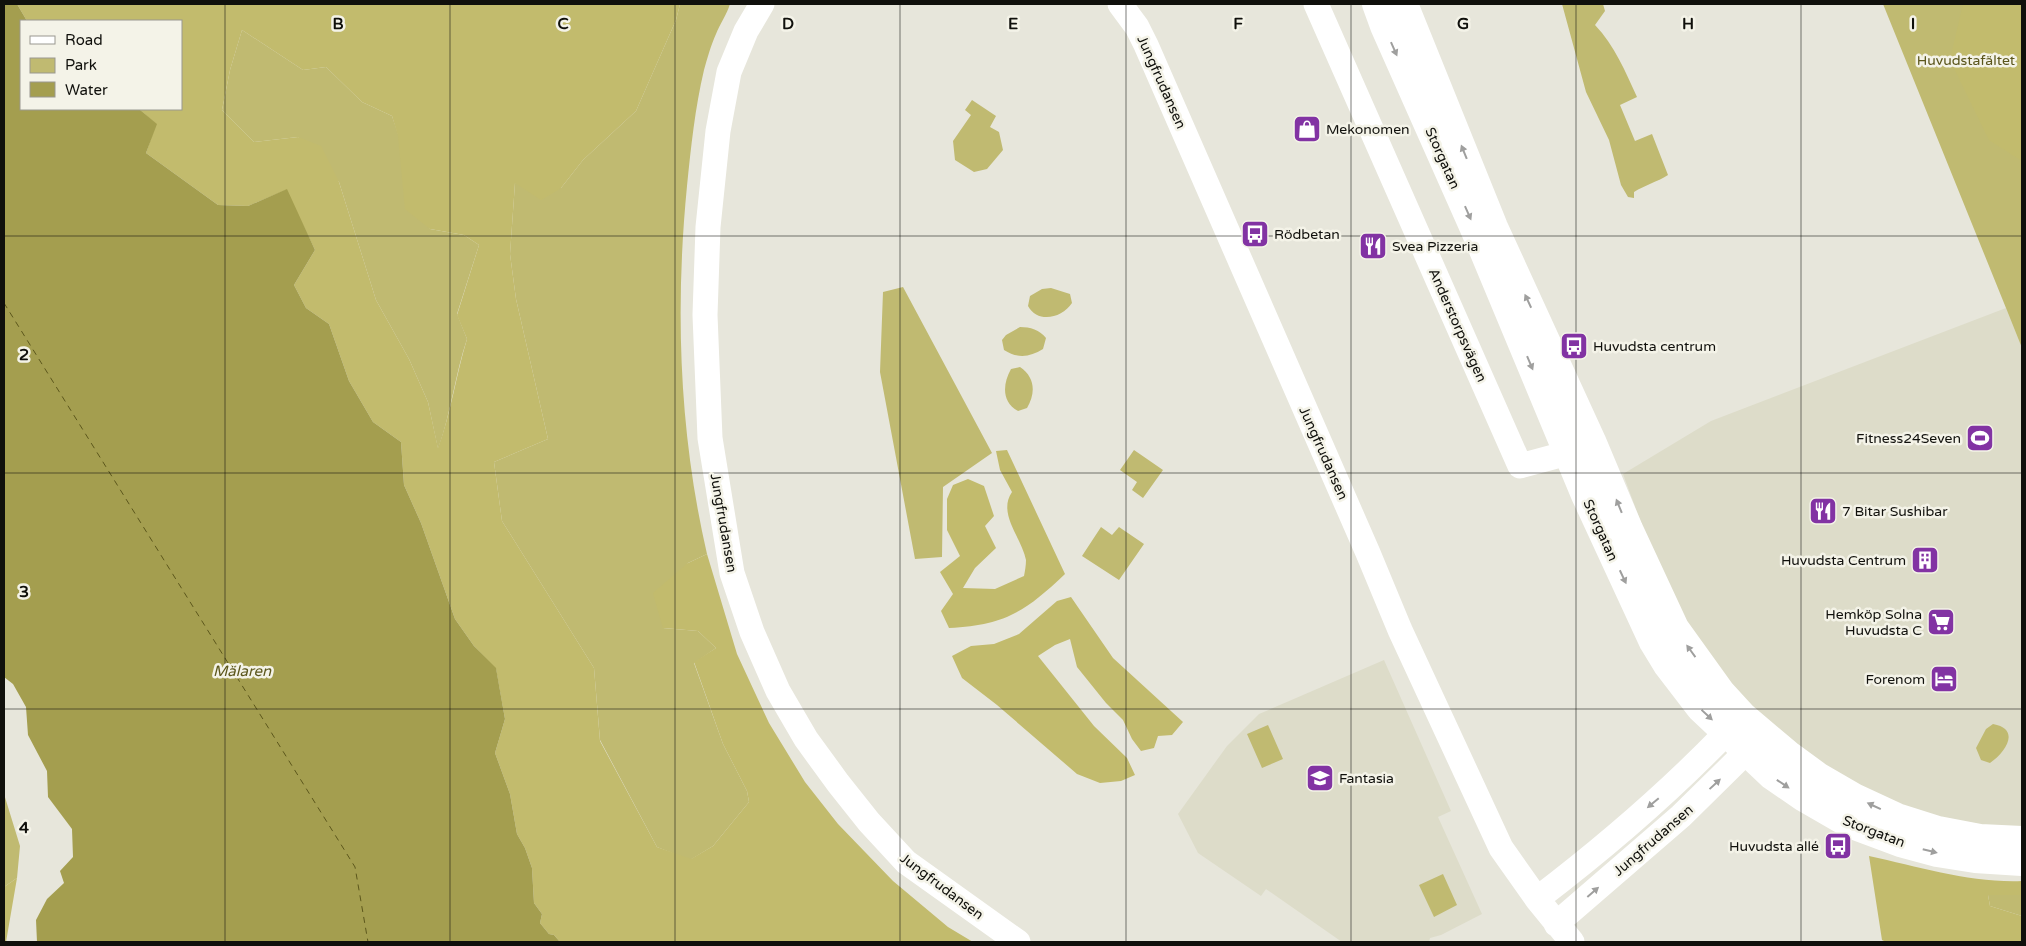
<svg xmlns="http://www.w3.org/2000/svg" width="2026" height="946" viewBox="0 0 2026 946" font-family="'Varela Round',sans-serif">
<rect width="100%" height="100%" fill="#e7e6db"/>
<path fill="#dddcc9" d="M2006,308L2022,348V828H1990L1895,807L1832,772L1745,703L1702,650L1664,585L1623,474L1711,421Z
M1384,660L1451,811L1438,817L1482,914L1441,935L1430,938L1429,942H1342L1266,889L1261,896L1198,853L1178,814L1227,746L1259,714Z"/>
<path fill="#c0ba71" d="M680,4H730C727,14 720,24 716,34C711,45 707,59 704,70C695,108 691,147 687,186C675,309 679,433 707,554L688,563L663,628L698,631L716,648L694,663L723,744L747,791L749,802L713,846L690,860L657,847L600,740L594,668L502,521L494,462L548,439L516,299L510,254L515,183L561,188L583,160L636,111L676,20Z
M1562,4H1603L1605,11L1595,25C1615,46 1625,71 1637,97L1620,105L1635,141L1652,134L1668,175C1657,182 1645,185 1634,192V198L1628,197L1621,185L1609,140L1586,92Z
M1883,4H2022V348L2006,308Z
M242,30L303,70L326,67L362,102L392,116L430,229L464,235L479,245L457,314L467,339C455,375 451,413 438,449L428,402L409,359L376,300L339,182L298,137L254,142L222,110L230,70Z
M972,100L996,116L990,127L999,132L1003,150L987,169L974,172L955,160L953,141L971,115L965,110Z
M903,287L992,453L943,487L942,557L915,559L880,372L883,292Z
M1051,288L1070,294L1072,303C1062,318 1038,324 1028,306L1030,296L1042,289Z
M1020,327C1030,327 1040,330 1046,338L1043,349C1030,357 1018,359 1004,350L1002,340L1006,335Z
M1020,367C1035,377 1036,393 1027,408L1018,411C1001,402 1003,383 1011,369Z
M1134,450L1163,470L1143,498L1132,490L1137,482L1120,470Z
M1101,527L1112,535L1119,527L1144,544L1119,580L1082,556Z
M1993,724C2021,729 2006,752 1990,763L1981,760L1976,748L1986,729Z
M1268,725L1283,759L1262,768L1247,734Z
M4,794L20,846L17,878L4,887Z
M1443,874L1457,905L1434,917L1419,885Z
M1988,895H2022V916L1990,906Z"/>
<path fill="#c2bb6d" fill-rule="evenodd" d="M17,4H680L676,20L636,111L583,160L561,188L541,200L515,183L510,254L516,299L548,439L494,462L502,521L594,668L600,741L657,847L691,859L713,846L749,802L747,791L723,744L694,662L716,648L698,631L663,628L653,593L688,563L707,554L737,654L769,723L805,782L838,824L893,881L948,927L973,942H560L554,935L549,934L540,923L542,914L534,903L532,868L525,848L517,834L510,794L495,753L505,719L496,669L474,646L455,619L421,523L404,485L401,442L373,422L349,381L329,324L306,308L294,285L315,250L286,190L248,206L218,205L146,153L156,124L139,109H181V21H27ZM242,30L303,70L326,67L362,102L392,116L398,136L405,209L430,229L464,235L479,245L457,315L467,339C456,375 451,413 438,448L428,402L409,359L376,300L339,182L321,146L298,137L254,142L222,110L230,70Z
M1963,4H2022V161L1989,140L1950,60Z
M1007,450L1065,574C1025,612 1005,625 949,628L941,611L953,594L940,572L960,556L947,530V499L953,485L968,479L984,486L994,516L985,526L996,548L975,568L963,588L995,589L1024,576C1025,571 1026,565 1026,560C1022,538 997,514 1012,492L1000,470L996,451Z
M1071,597L1113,658L1183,722L1172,735L1158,736L1154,748L1141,751L1132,739L1123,720L1106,703L1077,667L1070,639L1055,645L1038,656L1094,726L1127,758L1135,775L1121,781L1100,783L1077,774L997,705L962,678L952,656L971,646L994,644L1019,634L1057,601Z
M1869,856C1920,867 1970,883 2022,881V895H1988L1990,906L2022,916V942H1886L1882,940Z
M17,878L6,942H4V887Z"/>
<path fill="#a49e4f" d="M4,4H17L27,21H21V109H139L157,124L146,153L218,205L248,206L287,189L315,250L294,285L306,308L329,324L349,381L373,422L401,442L404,485L421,523L455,619L474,646L496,668L505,719L495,753L510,794L517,834L525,848L532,868L534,903L542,914L540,923L549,934L554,935L560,942H37L36,920L47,899L64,883L60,871L73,857L72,829L48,797L47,771L28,735L26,707L13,684L4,677Z"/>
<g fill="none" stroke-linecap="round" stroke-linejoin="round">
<path stroke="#5c571c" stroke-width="1" stroke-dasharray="6 5" stroke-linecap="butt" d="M4,303L355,867L368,942"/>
<path stroke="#fff" stroke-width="25" d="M762,4L746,31L729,72L718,131L708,227L705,315L710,438L732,573L752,632L778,691L806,739L838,783L869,822L906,862L1018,942
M1120,4L1137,27L1146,45L1368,553L1400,630L1501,848L1537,899L1572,942
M1316,4L1520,466L1568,453L1586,444
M1537,899C1604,848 1668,793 1726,733
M1556,924L1681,816L1745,753"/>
<path stroke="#fff" stroke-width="28" d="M1376,4L1384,26L1475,231L1585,495L1653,642L1667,665L1700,708L1772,776L1804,798L1849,824L1900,843L1937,853L1975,859L2022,862
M1404,4L1494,227L1592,441L1629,529L1675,628L1721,692L1743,716L1788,754L1818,776L1856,798L1897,817L1938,830L1980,838L2022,840"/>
</g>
<defs><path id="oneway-solid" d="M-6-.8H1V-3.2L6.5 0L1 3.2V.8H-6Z" transform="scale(1.25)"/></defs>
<g fill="#9f9f9e">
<use href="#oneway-solid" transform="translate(1394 49) rotate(66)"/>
<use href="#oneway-solid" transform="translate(1464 152) rotate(-112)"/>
<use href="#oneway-solid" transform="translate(1468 213) rotate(66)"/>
<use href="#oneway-solid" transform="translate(1528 301) rotate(-115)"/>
<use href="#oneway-solid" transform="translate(1530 363) rotate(67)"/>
<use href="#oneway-solid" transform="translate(1619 506) rotate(-112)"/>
<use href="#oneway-solid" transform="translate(1623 577) rotate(65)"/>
<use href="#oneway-solid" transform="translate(1691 651) rotate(-126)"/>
<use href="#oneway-solid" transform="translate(1707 715) rotate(43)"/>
<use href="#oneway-solid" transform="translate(1715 784) rotate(-43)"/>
<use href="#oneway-solid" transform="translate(1783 784) rotate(34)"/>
<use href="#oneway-solid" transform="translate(1653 803) rotate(140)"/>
<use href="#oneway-solid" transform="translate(1874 806) rotate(-155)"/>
<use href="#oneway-solid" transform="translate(1930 851) rotate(14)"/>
<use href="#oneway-solid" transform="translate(1593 892) rotate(-41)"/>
</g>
<path fill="none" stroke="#10100c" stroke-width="1" stroke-opacity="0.55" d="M225,4V942M450,4V942M675,4V942M900,4V942M1126,4V942M1351,4V942M1576,4V942M1801,4V942M4,236H2022M4,473H2022M4,709H2022"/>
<defs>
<g id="shop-square" transform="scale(1.4375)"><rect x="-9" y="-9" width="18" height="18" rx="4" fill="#8233a3" stroke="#f4f3e8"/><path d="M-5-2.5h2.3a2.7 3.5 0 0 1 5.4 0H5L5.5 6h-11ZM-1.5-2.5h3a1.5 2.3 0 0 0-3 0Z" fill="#fff"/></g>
<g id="bus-square" transform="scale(1.4375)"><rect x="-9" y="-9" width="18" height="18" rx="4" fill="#8233a3" stroke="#f4f3e8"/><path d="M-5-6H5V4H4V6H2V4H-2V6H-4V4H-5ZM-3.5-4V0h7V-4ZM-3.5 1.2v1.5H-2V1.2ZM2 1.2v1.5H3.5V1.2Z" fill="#fff"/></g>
<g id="restaurant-square" transform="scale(1.4375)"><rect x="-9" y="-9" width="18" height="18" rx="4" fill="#8233a3" stroke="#f4f3e8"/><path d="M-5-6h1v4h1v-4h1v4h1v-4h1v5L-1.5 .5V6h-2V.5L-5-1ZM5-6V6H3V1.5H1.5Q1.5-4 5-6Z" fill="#fff"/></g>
<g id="stadium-square" transform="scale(1.4375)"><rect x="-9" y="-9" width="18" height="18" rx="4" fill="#8233a3" stroke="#f4f3e8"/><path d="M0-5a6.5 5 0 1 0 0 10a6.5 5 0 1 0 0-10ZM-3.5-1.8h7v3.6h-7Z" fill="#fff"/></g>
<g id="building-square" transform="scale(1.4375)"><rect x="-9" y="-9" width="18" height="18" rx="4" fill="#8233a3" stroke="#f4f3e8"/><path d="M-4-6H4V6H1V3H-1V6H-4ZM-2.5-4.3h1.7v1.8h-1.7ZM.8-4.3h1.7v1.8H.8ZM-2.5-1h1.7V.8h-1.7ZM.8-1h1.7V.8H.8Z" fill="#fff"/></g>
<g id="supermarket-square" transform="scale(1.4375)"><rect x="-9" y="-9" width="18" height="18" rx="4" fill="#8233a3" stroke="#f4f3e8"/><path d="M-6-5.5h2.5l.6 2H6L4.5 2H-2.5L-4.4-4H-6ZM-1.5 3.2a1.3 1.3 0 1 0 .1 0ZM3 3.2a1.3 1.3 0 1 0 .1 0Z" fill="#fff"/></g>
<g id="hotel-square" transform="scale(1.4375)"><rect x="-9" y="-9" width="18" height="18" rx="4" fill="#8233a3" stroke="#f4f3e8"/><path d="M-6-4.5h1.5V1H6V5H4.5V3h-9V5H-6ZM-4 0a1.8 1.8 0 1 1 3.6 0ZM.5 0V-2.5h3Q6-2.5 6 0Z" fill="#fff"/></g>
<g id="school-square" transform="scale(1.4375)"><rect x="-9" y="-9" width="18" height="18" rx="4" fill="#8233a3" stroke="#f4f3e8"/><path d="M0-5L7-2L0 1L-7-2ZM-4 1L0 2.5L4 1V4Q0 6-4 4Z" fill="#fff"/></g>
</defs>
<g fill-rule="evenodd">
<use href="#shop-square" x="1307" y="129"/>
<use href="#bus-square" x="1255" y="234"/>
<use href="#restaurant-square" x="1373" y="246"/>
<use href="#bus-square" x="1574" y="346"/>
<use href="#stadium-square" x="1980" y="438"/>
<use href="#restaurant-square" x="1823" y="511"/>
<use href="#building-square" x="1925" y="560"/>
<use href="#supermarket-square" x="1941" y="622"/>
<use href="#hotel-square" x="1944" y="679"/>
<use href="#school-square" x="1320" y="778"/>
<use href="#bus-square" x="1838" y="846"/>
</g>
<g text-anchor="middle" stroke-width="5" stroke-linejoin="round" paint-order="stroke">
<g font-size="14" fill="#5b561c" stroke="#f4f3e8">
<text x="1966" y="65">Huvudstafältet</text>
</g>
<g font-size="14" fill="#10100c" stroke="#f4f3e8">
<text transform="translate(1162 82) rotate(66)" y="5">Jungfrudansen</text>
<text transform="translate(1443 158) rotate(66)" y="5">Storgatan</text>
<text transform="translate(1458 325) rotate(66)" y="5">Anderstorpsvägen</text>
<text transform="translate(1324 453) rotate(66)" y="5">Jungfrudansen</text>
<text transform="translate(724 523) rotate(80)" y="5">Jungfrudansen</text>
<text transform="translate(1601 530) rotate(66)" y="5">Storgatan</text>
<text transform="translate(1874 831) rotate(21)" y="5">Storgatan</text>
<text transform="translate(1653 840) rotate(-41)" y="5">Jungfrudansen</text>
<text transform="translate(942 886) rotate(37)" y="5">Jungfrudansen</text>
</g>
<g font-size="14" fill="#10100c" stroke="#f4f3e8" text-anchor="start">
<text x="1326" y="134">Mekonomen</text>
<text x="1274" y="239">Rödbetan</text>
<text x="1392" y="251">Svea Pizzeria</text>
<text x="1593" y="351">Huvudsta centrum</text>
<text x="1961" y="443" text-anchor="end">Fitness24Seven</text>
<text x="1842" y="516">7 Bitar Sushibar</text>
<text x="1906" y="565" text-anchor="end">Huvudsta Centrum</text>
<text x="1922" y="619" text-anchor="end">Hemköp Solna<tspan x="1922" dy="16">Huvudsta C</tspan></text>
<text x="1925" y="684" text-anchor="end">Forenom</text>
<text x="1339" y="783">Fantasia</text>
<text x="1819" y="851" text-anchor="end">Huvudsta allé</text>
</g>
<g font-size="15" font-style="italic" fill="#5c571c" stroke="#f4f3e8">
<text x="242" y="676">Mälaren</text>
</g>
</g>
<g font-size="16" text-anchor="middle" font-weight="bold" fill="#10100c" stroke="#f4f3e8" stroke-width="5" stroke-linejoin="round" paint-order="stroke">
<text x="338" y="29">B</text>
<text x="563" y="29">C</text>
<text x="788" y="29">D</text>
<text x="1013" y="29">E</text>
<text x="1238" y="29">F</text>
<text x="1463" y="29">G</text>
<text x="1688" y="29">H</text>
<text x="1913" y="29">I</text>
<text x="24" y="360">2</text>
<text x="24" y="597">3</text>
<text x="24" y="833">4</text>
</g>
<rect width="2026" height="946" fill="none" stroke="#10100c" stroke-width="10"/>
<rect x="20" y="20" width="162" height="90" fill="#f4f3e8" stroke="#999890"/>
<rect x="30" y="36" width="25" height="8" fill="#ffffff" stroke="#999890"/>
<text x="65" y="45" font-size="15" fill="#10100c">Road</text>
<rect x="30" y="58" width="25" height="15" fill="#c0ba71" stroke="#999890"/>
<text x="65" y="70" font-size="15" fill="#10100c">Park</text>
<rect x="30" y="82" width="25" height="15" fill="#a49e4f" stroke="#999890"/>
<text x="65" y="95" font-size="15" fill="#10100c">Water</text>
</svg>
